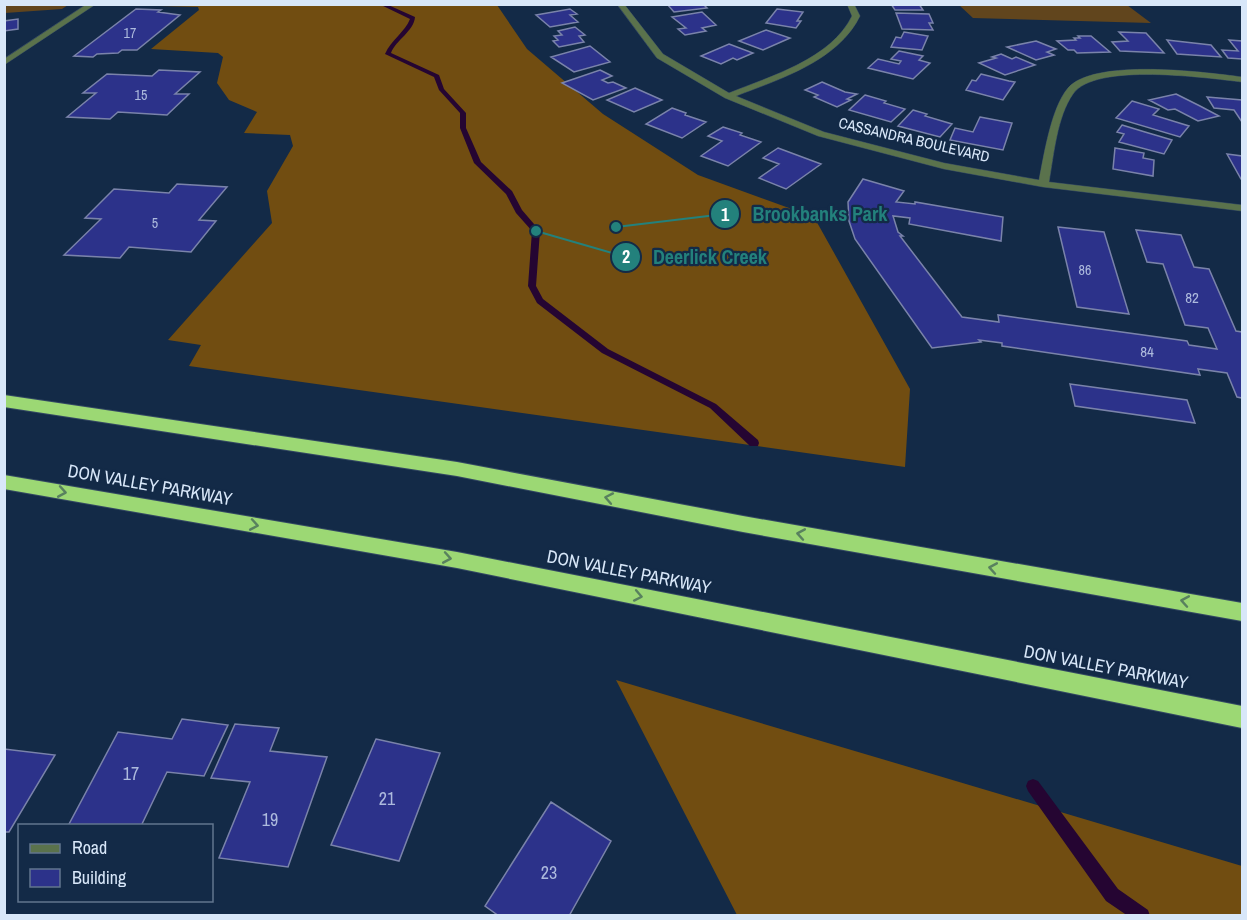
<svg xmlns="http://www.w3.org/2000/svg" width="1247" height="920" viewBox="0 0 1247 920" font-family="'Archivo Narrow',sans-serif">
<rect width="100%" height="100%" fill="#132a47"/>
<path fill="#61451d" d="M5,4H68V5L62,9L5,13Z
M959,5H1127L1151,23L973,18Z"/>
<path fill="#714d11" d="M120,5H497L527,49L603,114L698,175L814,217L910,389L905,467L189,366L201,345L168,340L272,223L267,191L293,146L290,135L244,133L257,112L229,100L217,83L223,57L218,53L151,49L199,10L198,7Z
M616,680L1242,866V915H737Z"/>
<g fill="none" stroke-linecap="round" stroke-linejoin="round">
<path fill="#250532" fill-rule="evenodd" d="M379,4H386L415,17C414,31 396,40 391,53L439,75L444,89L466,113V128L481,162L512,191L522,210L540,231L536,286L543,299L608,349L716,404L758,440L759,443L758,446H750L710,408L602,353L537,303L528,286L532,231L516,213L506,194L474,163L460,128V113L439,90L434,77L385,54C391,40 405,32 410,19Z
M1033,779L1038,781L1118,889L1148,910L1150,916H1128L1106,901L1028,791L1026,786L1028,781Z"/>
</g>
<path fill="#2c328a" stroke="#7a83aa" stroke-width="1.5" d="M667,4H703L707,8L674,12Z
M891,4H919L923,10H895Z
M136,9L161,10L158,12L180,15L137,50H122L118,53L97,54L93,57L74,56Z
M570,9L577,14L570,15L578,22L550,27L536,15Z
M777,9L803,12L797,21H801L796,28L766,23Z
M702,12L716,25L702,28L706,31L685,35L678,29L686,28L672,17Z
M896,13L929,14L933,23H929L933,30L902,29Z
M18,19V29L4,31V21Z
M575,27L585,35L579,36L584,42L559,47L553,41L558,40L554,36L562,35L558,31Z
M766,30L790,38L763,50L739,41Z
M904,32L928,36L922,50L891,47L896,37L901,38Z
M1119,32L1146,33L1164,53L1120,51L1112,42L1128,41Z
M1078,36H1091L1110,52L1077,53L1074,50H1068L1057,41L1076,40L1074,38H1080Z
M1167,40L1211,45L1221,57L1177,54Z
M1229,40L1242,41V59L1228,58L1222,50L1238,51Z
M1036,41L1056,49L1047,52L1054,55L1036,60L1007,47Z
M729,44L753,53L737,60L733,58L721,64L701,56Z
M590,46L610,62L574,72L551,57Z
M899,51L923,56L919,60L930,63L913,79L868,68L878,59L899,64L901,61L891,59Z
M1001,54L1012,59L1016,57L1035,65L1005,75L979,63L996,58L992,57Z
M159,70L200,72L175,94H189L167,115L118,112L110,119L67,117L96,93H83L107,74L152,76Z
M600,70L612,76L602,80L608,83L613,82L626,88L593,100L562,83Z
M981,74L1009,81L1015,82L1003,100L966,90L972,80L976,81Z
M822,82L845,92L857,94L847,99L851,100L837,107L814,97L818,95L805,90Z
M635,88L662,100L634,112L607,100Z
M1176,94L1200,106L1219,116L1198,121L1175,109L1168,110L1149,100Z
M865,95L886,101L884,103L905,109L891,122L849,110Z
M1207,97L1242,100V122L1234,110L1214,108Z
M1132,101L1159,109L1153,115L1189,126L1180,137L1116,118Z
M672,108L686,113L685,115L706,122L682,138L646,124Z
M913,110L927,114L925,116L952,124L940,137L898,126Z
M980,117L1012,123L1003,150L950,140L955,128L973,132Z
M1122,125L1145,132L1172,140L1164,154L1119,142L1124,134L1117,132Z
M723,127L742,133L740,135L761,142L728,166L701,156L722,141L708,136Z
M778,148L821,164L786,189L759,178L779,164L763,158Z
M1115,148L1144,153L1143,158L1154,160L1153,176L1113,169Z
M1227,154L1242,156V179H1241Z
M863,179L904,191L896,202L915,204V202L1003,217L1001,241L909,224L910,218L893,216L898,232L903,236H900L962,317L999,322L998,315L1187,341L1189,345L1217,349L1208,328L1185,325L1163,264L1147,262L1136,230L1181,235L1194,267L1209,269L1236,331L1242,332V398L1237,397L1227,373L1198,369L1200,375L1002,346V343L979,340L981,342L932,348L855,239L849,221L848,202Z
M177,184L227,187L199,220L216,221L191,252L129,247L120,258L64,255L101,219L85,218L114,189L169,193Z
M1058,227L1104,232L1129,314L1077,307Z
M1070,384L1187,400L1195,423L1075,406Z
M182,719L228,725L204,776L167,772L141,826H68L118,732L172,739Z
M235,724L279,728L270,751L327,757L288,867L219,858L250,782L211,778Z
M376,739L440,753L399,861L331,845Z
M4,749L55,755L9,832H4Z
M551,802L611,841L569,916H499L485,906Z"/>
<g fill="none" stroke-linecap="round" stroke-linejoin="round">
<g stroke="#334863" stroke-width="1">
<path id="minor" d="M87,4H96L4,65V59Z
M617,4H624L663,54L729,93C771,76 831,59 852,16L847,4H854L860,16C838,61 780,79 736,96L824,132L944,163L1039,180C1044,155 1051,108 1068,88C1094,58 1204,72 1242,77V82C1207,78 1095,62 1073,94C1057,117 1054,154 1049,182L1242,205V211L1043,187L944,169L818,136L725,98L657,58Z"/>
</g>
<g stroke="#334863" stroke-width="2">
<path id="highway" d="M4,395L457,462L743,516L1242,603V621L743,532L457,476L4,407Z
M4,475L457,552L1242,706V728L457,568L4,489Z"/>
</g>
<use href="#minor" fill="#5a724c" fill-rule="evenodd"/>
<use href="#highway" fill="#9cd874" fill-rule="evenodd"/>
</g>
<defs><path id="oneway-chevron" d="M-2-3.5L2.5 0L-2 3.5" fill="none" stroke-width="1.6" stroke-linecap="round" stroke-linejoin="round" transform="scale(1.5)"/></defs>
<g stroke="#58815e">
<use href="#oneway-chevron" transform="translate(62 492) rotate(10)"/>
<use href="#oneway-chevron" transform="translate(609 498) rotate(-169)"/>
<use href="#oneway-chevron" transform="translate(254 525) rotate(10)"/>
<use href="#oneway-chevron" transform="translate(801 534) rotate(-170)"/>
<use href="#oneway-chevron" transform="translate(447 558) rotate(10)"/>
<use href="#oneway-chevron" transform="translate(993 568) rotate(-170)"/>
<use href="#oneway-chevron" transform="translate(638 596) rotate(11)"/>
<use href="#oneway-chevron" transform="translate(1185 601) rotate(-170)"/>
</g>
<g text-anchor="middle" stroke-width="4.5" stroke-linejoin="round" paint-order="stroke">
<g font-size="14" fill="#adbadd">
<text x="130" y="38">17</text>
<text x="141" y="100">15</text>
<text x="155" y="228">5</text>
<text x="1085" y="275">86</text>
</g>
<g font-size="15" fill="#d8e7f9" stroke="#132a47">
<text transform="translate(914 140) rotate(13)" y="5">CASSANDRA BOULEVARD</text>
</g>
<g font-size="15" fill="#adbadd">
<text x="1192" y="303">82</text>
<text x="1147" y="357">84</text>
</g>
<g font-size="18" fill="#d8e7f9" stroke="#132a47">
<text transform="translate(150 485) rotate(10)" y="6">DON VALLEY PARKWAY</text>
<text transform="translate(629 572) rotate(11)" y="6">DON VALLEY PARKWAY</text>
<text transform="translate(1106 667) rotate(11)" y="6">DON VALLEY PARKWAY</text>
</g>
<g font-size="18" fill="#adbadd">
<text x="131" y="780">17</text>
<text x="387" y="805">21</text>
<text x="270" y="826">19</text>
<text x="549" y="879">23</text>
</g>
</g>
<path fill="none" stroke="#23817c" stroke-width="2" d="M616 227L725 214M536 231L626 257"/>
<g fill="#23817c" stroke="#132a47" stroke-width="2">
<circle cx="616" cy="227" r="6"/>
<circle cx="536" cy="231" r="6"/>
<circle cx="725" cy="214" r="15"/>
<circle cx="626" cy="257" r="15"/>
</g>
<g font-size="18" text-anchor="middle" font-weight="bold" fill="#fff">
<text x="725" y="221">1</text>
<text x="626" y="263">2</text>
</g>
<g font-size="20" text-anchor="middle" font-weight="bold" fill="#23817c" stroke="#132a47" stroke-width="4.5" stroke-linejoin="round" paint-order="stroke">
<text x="820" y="221">Brookbanks Park</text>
<text x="710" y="264">Deerlick Creek</text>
</g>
<rect width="1247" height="920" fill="none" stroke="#d8e7f9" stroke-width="12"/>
<rect x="18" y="824" width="195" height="78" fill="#132a47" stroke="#62768e" stroke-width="1.5"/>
<rect x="30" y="844" width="30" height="9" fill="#5a724c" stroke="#62768e" stroke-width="1.5"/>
<text x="72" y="854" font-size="18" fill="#d8e7f9">Road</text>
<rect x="30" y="869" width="30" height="18" fill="#2c328a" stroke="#62768e" stroke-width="1.5"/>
<text x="72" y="884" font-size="18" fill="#d8e7f9">Building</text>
</svg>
